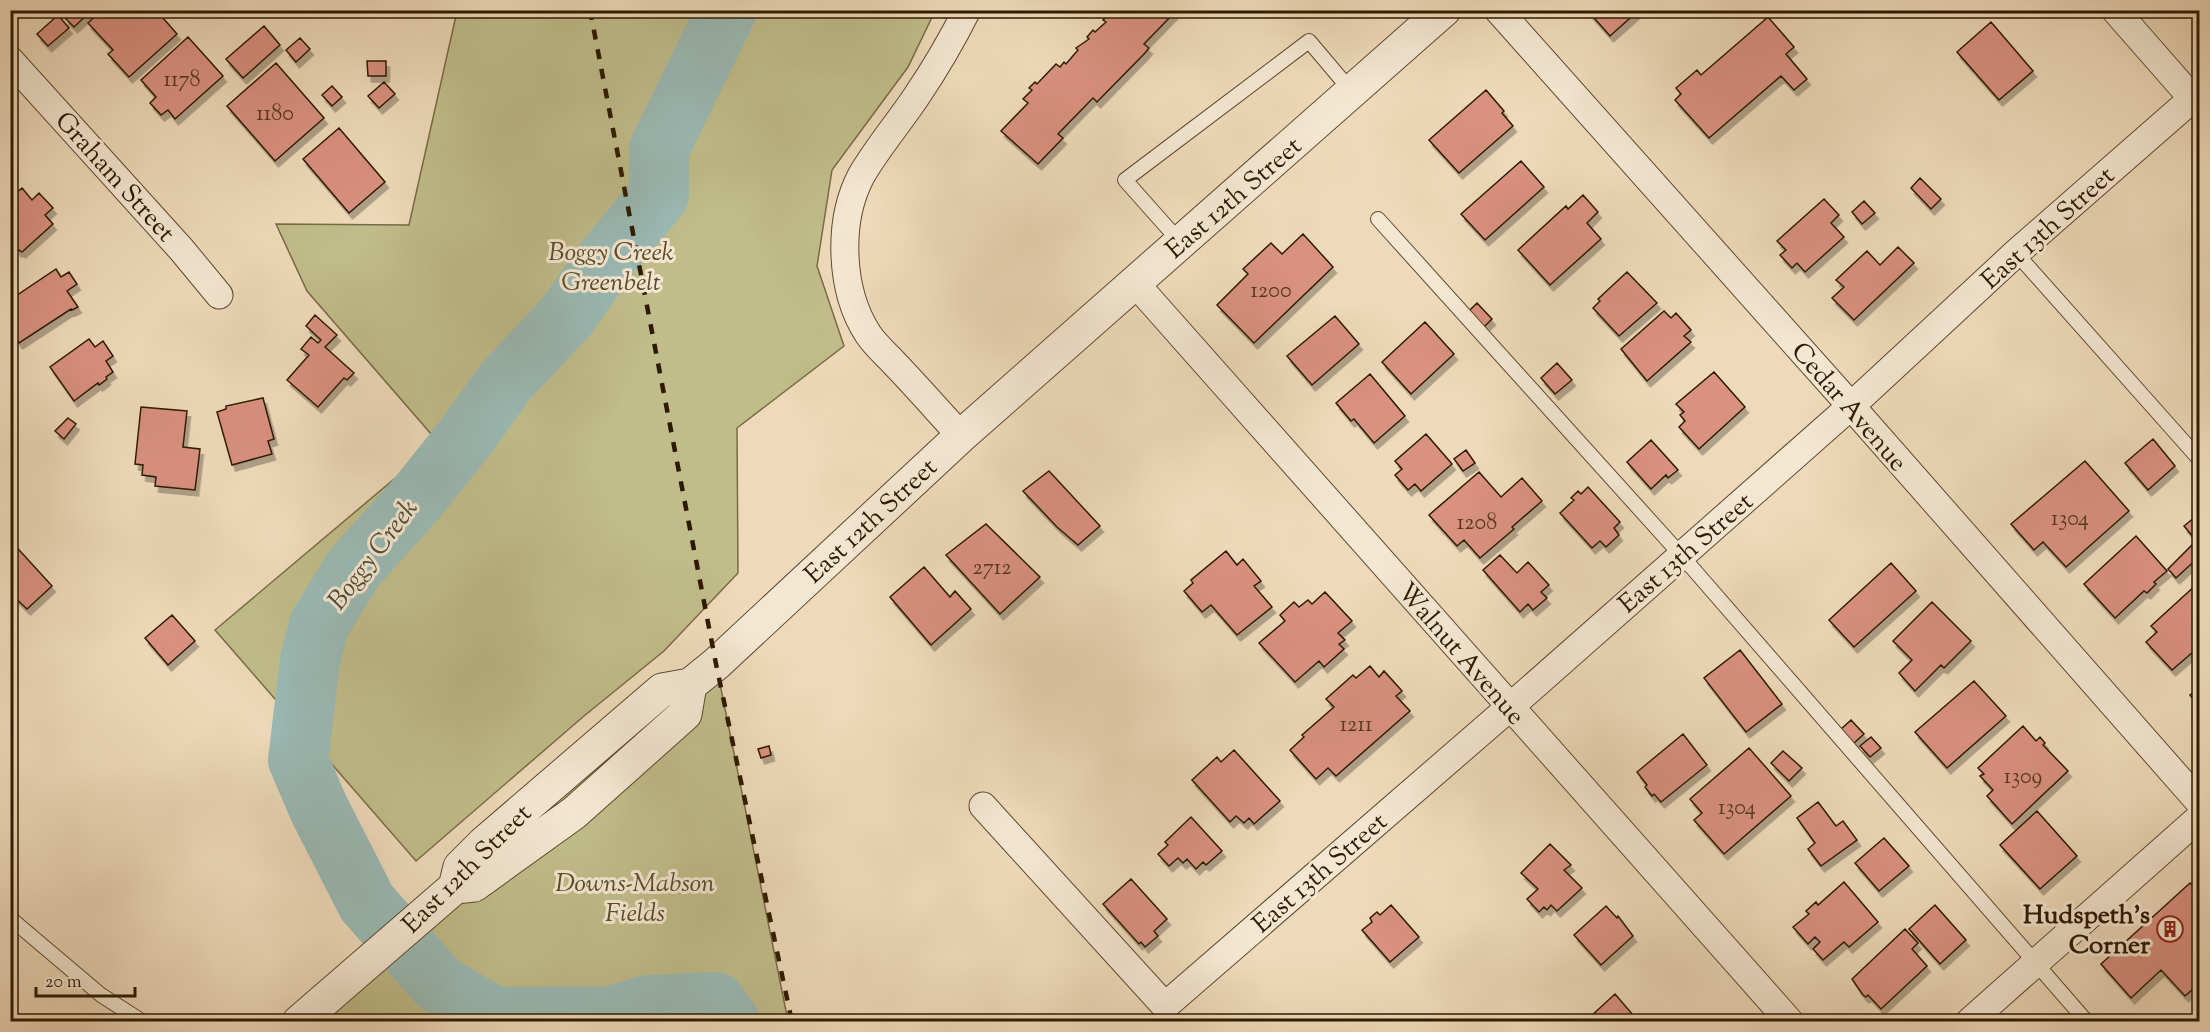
<svg xmlns="http://www.w3.org/2000/svg" width="2210" height="1032" viewBox="0 0 2210 1032" font-family="'Sorts Mill Goudy',serif">
<defs>
<filter id="shadow"><feDropShadow dx="3.5" dy="6" stdDeviation="0" flood-color="#0004"/></filter>
</defs>
<rect width="100%" height="100%" fill="#eedaba"/>
<filter id="stains"><feTurbulence type="fractalNoise" baseFrequency=".00333" numOctaves="4"/><feColorMatrix values="0 0 0 0 .2 0 0 0 0 .09 0 0 0 0 .02 0 0 0 .5 -.17"/></filter>
<radialGradient id="worn" r=".72"><stop offset=".6" stop-color="#630" stop-opacity="0"/><stop offset="1" stop-color="#630" stop-opacity=".3"/></radialGradient>
<path fill="#c0bd8a" stroke="#776c45" stroke-width="1.5" d="M457,11H935L908,67L832,170L817,266L844,346L737,428L738,573L664,651L584,716L416,861L215,630L438,442L307,291L276,224L409,225Z
M716,664L788,1021L300,1022Z"/>
<g fill="none" stroke-linecap="round" stroke-linejoin="round">
<path stroke="#9abab5" stroke-width="60" d="M727,10L659,149V195L606,260L567,316L505,382L465,438L416,499L354,568L319,625L310,661L298,760L319,809L367,903L439,984L494,1017L612,1016L648,1005L716,1002L730,1022"/>
</g>
<path fill="#d99180" stroke="#2e1a00" stroke-width="1.5" filter="url(#shadow)" d="M73,10H92L74,27L65,18Z
M102,10H135L138,14L143,10H156L177,34L129,77L108,54L113,50L88,23Z
M1108,10H1177L1144,44L1149,48L1145,53L1097,102L1093,98L1058,134L1063,138L1038,164L1001,131L1028,103L1023,99L1032,90L1029,88L1035,82L1037,84L1056,64L1060,67L1064,62L1066,64L1078,50L1076,48L1089,39L1087,37L1093,30L1095,32L1106,22L1103,20L1109,14L1107,12Z
M1587,10H1639L1610,36Z
M58,15L69,28L48,46L37,34Z
M1768,17L1794,47L1786,54L1807,79L1794,90L1781,76L1709,138L1675,100L1681,94L1676,88L1697,70L1701,75Z
M1991,22L2033,71L1999,100L1957,52Z
M264,26L280,45L243,78L226,59Z
M188,37L223,76L175,119L168,110L161,115L150,103L156,97L141,80Z
M300,38L310,49L296,62L286,50Z
M367,61H386V76H368Z
M276,63L324,118L275,161L227,106Z
M384,82L395,94L379,108L368,96Z
M332,86L342,97L332,106L322,95Z
M1486,90L1504,111L1502,113L1513,126L1459,173L1429,140Z
M339,128L385,182L349,213L303,159Z
M1521,161L1544,187L1485,240L1461,214Z
M1920,178L1941,199L1931,209L1911,188Z
M22,188L32,200L39,193L53,208L45,215L53,224L22,252L19,250L18,251L10,239V198Z
M1583,195L1598,212L1587,223L1601,239L1550,285L1518,250L1566,206L1568,209Z
M1824,199L1839,215L1831,223L1844,237L1805,272L1797,263L1792,268L1780,255L1786,250L1777,241Z
M1864,201L1875,213L1862,224L1852,212Z
M1303,234L1333,267L1254,343L1217,305L1248,274L1243,269L1271,243L1282,254Z
M1898,247L1914,263L1854,320L1832,298L1844,287L1836,280L1867,251L1880,265Z
M56,269L61,277L69,272L77,284L67,291L78,307L72,310L71,309L19,343L12,333L10,334V300Z
M1627,272L1657,303L1619,336L1593,308L1600,301L1598,299Z
M1477,303L1492,319L1482,329L1467,313Z
M1664,311L1671,318L1676,313L1691,330L1684,336L1691,342L1647,381L1621,349Z
M315,315L337,335L325,347L354,373L347,380L344,378L318,407L287,380L309,355L301,349L311,337L318,343L321,340L306,326Z
M1335,316L1359,344L1312,385L1287,356Z
M1425,322L1454,354L1411,394L1382,362Z
M89,339L95,347L103,341L113,356L106,361L113,372L106,377L107,379L99,385L98,383L74,401L50,367Z
M1557,363L1572,380L1555,394L1541,378Z
M1714,372L1745,407L1699,449L1679,427L1685,421L1680,415L1684,412L1676,404Z
M1370,374L1405,416L1374,443L1354,419L1351,421L1336,403Z
M263,398L274,439L268,441L272,454L232,465L217,412L226,409V406Z
M141,407L187,411L183,447L200,449L195,490L155,486L156,477L142,475L143,465L135,464Z
M68,418L76,424L64,439L55,431Z
M1426,434L1452,464L1421,491L1415,484L1408,490L1395,475L1402,469L1395,461Z
M2153,439L2175,466L2148,490L2125,463Z
M1651,440L1678,470L1668,478L1666,475L1651,489L1627,462Z
M1466,450L1475,463L1463,471L1454,459Z
M2085,461L2129,511L2066,567L2043,542L2034,550L2011,524Z
M1049,471L1100,526L1078,545L1057,527L1023,491Z
M1479,472L1501,497L1522,478L1542,501L1512,527L1514,529L1480,558L1464,540L1457,546L1429,515Z
M1588,487L1620,522L1614,528L1619,535L1606,547L1600,541L1592,548L1560,513L1574,500L1571,498L1578,491L1581,494Z
M2200,513V534L2194,538L2184,526Z
M986,524L1040,577L1000,614L946,555Z
M2136,536L2167,571L2154,582L2156,584L2147,593L2144,591L2115,618L2084,584Z
M10,540L52,586L27,609L10,593Z
M2192,545L2200,556L2176,578L2168,569Z
M1226,551L1237,565L1243,559L1261,581L1254,586L1272,607L1237,635L1211,605L1202,612L1184,591L1193,583L1191,580Z
M1500,555L1517,573L1528,562L1549,585L1541,592L1547,598L1533,610L1528,604L1520,612L1483,570Z
M1891,563L1916,591L1854,647L1829,620Z
M924,567L950,597L955,591L971,609L931,645L890,597Z
M2197,584L2200,587V646L2172,670L2146,642L2157,632L2151,626Z
M1325,592L1352,621L1338,633L1345,640L1339,644L1344,649L1324,667L1319,661L1295,682L1259,643L1285,621L1280,615L1294,602L1299,607L1308,600L1312,604Z
M1932,602L1971,641L1944,668L1941,665L1915,691L1899,673L1912,660L1893,641Z
M172,615L195,641L168,665L145,638Z
M1740,650L1782,704L1746,732L1704,678Z
M1370,666L1379,677L1384,671L1402,691L1396,696L1410,711L1336,776L1328,768L1316,779L1290,750L1304,737L1302,735L1334,707L1326,699L1353,675L1356,678Z
M1974,681L2006,716L1947,768L1915,732Z
M2200,687V707L2190,695Z
M1851,720L1864,734L1853,744L1840,730Z
M2023,726L2036,741L2040,737L2045,743L2043,745L2068,771L2012,824L1987,796L1993,790L1980,776L1984,774L1978,768Z
M1683,734L1707,765L1661,802L1654,794L1652,796L1645,787L1647,785L1637,772Z
M1871,737L1881,748L1870,757L1860,746Z
M769,746L771,755L761,758L758,749Z
M1749,748L1791,796L1724,854L1694,820L1702,813L1690,799Z
M1234,750L1280,801L1254,824L1249,818L1244,823L1236,816L1230,822L1192,780L1217,757L1221,762Z
M1783,751L1802,768L1789,781L1771,763Z
M1818,802L1836,826L1843,821L1857,840L1821,866L1808,849L1815,843L1797,818Z
M2037,811L2077,856L2040,889L2000,845Z
M1191,817L1222,851L1206,865L1203,862L1196,869L1187,859L1183,863L1178,858L1169,866L1158,854L1168,845L1165,842Z
M1884,838L1909,866L1879,891L1855,863Z
M1550,844L1571,865L1564,870L1582,888L1557,911L1551,905L1547,910L1544,907L1539,912L1527,899L1538,889L1521,873Z
M1131,879L1167,919L1154,931L1158,936L1145,947L1141,942L1139,944L1103,904Z
M1844,882L1878,922L1849,947L1844,942L1823,960L1813,949L1820,942L1815,937L1808,944L1793,927L1809,914L1806,911L1816,902L1818,905Z
M2190,883L2200,893V983L2185,996L2161,970L2131,998L2101,964Z
M1391,905L1419,937L1390,962L1362,930L1372,922L1370,918L1377,912L1380,915Z
M1935,905L1966,940L1940,964L1909,929Z
M1606,906L1617,918L1618,916L1633,936L1601,965L1574,935Z
M1905,929L1918,943L1912,949L1927,966L1881,1009L1868,995L1866,997L1863,995L1852,979Z
M1615,994L1639,1022H1579L1587,1014L1590,1017Z"/>
<g fill="none" stroke-linecap="round" stroke-linejoin="round">
<g stroke="#5e4a2e" stroke-width="16">
<path id="service" d="M1378,219L1681,555L2087,1022
M1181,243L1125,180L1309,41L1352,92
M2016,253L2200,460
M10,918L101,995L143,1022"/>
</g>
<g stroke="#5e4a2e" stroke-width="29">
<path id="minor" d="M1498,10L1851,406L2200,803
M2115,10L2200,107
M10,60L181,249L219,295
M1135,283L1790,1022
M961,436C939,412 918,388 896,365C887,355 875,345 868,334C840,291 837,222 861,176C877,148 898,124 916,97C935,69 952,40 967,10
M983,806L1165,1006L1510,707L1851,406L2016,253L2200,92
M1969,1022L2200,817"/>
</g>
<g stroke="#5e4a2e" stroke-width="35">
<path id="tertiary" d="M455,887L474,885L574,813L685,714L690,685
M299,1022L455,887L460,867L484,843L662,690L690,685L716,664L961,436L1444,10"/>
</g>
<use href="#service" stroke="#f4e7d2" stroke-width="14"/>
<use href="#minor" stroke="#f4e7d2" stroke-width="27"/>
<use href="#tertiary" stroke="#f4e7d2" stroke-width="33"/>
<path stroke="#2e1a00" stroke-width="4.5" stroke-dasharray="10 10" stroke-linecap="butt" d="M590,10L716,664L792,1022"/>
</g>
<defs>
<g id="building-ring" transform="scale(1.35)"><circle r="9.5" fill="#f4e7d2" stroke="#8f2418" stroke-width="1.5"/><path d="M-4-6H4V6H1V3H-1V6H-4ZM-2.5-4.3h1.7v1.8h-1.7ZM.8-4.3h1.7v1.8H.8ZM-2.5-1h1.7V.8h-1.7ZM.8-1h1.7V.8H.8Z" fill="#8f2418"/></g>
</defs>
<g fill-rule="evenodd">
<use href="#building-ring" x="2170" y="929"/>
</g>
<g text-anchor="middle" stroke-width="6" stroke-linejoin="round" paint-order="stroke">
<g font-size="22" fill="#593820">
<text x="182" y="86">1178</text>
<text x="275" y="120">1180</text>
<text x="1271" y="297">1200</text>
<text x="2070" y="525">1304</text>
<text x="1477" y="529">1208</text>
<text x="992" y="574">2712</text>
<text x="1356" y="731">1211</text>
<text x="2023" y="783">1309</text>
<text x="1737" y="814">1304</text>
</g>
<g font-size="26" fill="#2e1a00" stroke="#f4e7d2">
<text transform="translate(116 176) rotate(48)" y="9">Graham Street</text>
<text transform="translate(1233 197) rotate(-41)" y="9">East 12th Street</text>
<text transform="translate(2047 227) rotate(-42)" y="9">East 13th Street</text>
<text transform="translate(1850 406) rotate(49)" y="9">Cedar Avenue</text>
<text transform="translate(870 520) rotate(-43)" y="9">East 12th Street</text>
<text transform="translate(1685 552) rotate(-41)" y="9">East 13th Street</text>
<text transform="translate(1462 653) rotate(49)" y="9">Walnut Avenue</text>
<text transform="translate(466 868) rotate(-45)" y="9">East 12th Street</text>
<text transform="translate(1319 872) rotate(-41)" y="9">East 13th Street</text>
</g>
<g font-size="26" font-style="italic" fill="#5a4b29" stroke="#f4e7d2">
<text x="611" y="260">Boggy Creek<tspan x="611" dy="30">Greenbelt</tspan></text>
<text x="635" y="891">Downs-Mabson<tspan x="635" dy="30">Fields</tspan></text>
</g>
<g font-size="26" font-weight="bold" fill="#2e1a00" stroke="#f4e7d2" text-anchor="end">
<text x="2150" y="923">Hudspeth's<tspan x="2150" dy="30">Corner</tspan></text>
</g>
<g font-size="27" font-style="italic" fill="#4e4a36" stroke="#f4e7d2">
<text transform="translate(372 554) rotate(-53)" y="9">Boggy Creek</text>
</g>
</g>
<rect width="2210" height="1032" fill="none" stroke="#eedaba" stroke-width="36"/>
<rect x="12" y="12" width="2186" height="1008" fill="none" stroke="#2e1a00" stroke-width="3"/>
<rect x="18" y="18" width="2174" height="996" fill="none" stroke="#2e1a00" stroke-width="1.5"/>
<path d="M36 987v9h99v-9" fill="none" stroke="#2e1a00" stroke-width="3"/>
<text x="45" y="987" font-size="18" fill="#2e1a00" stroke="#f4e7d2" stroke-width="4.5" paint-order="stroke">20 m</text>
<rect width="100%" height="100%" filter="url(#stains)"/>
<rect width="100%" height="100%" fill="url(#worn)"/>
</svg>
